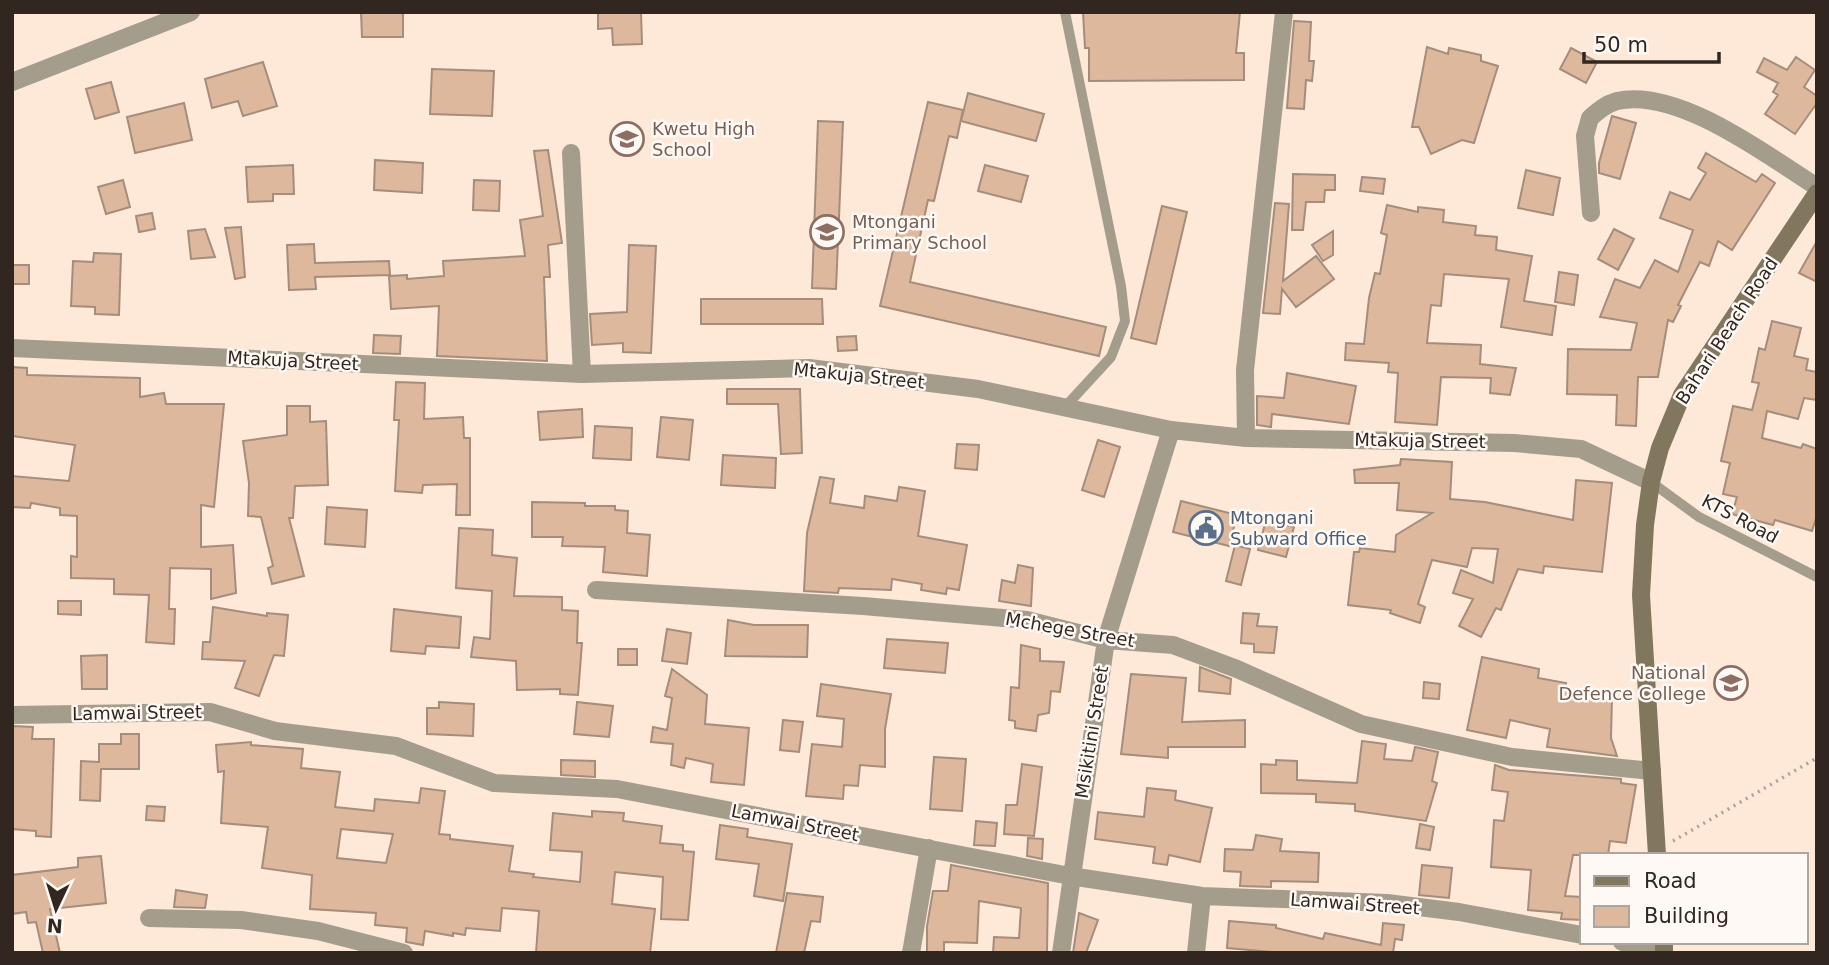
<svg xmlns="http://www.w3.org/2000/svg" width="1829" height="965" viewBox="0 0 1829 965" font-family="'DejaVu Sans',sans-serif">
<rect width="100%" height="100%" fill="#fee9d9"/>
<path fill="#ddb89d" stroke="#a58d7c" stroke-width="2" fill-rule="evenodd" d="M361,12H403V37H362Z
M641,12L642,44L613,45L612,28L598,29V13Z
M1083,12H1240L1236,53H1244V80L1089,81V48H1085Z
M1294,21L1311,22L1309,61H1314L1312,81L1306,80L1304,109L1287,108Z
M1427,47L1448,54L1449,48L1481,55V61L1498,66L1474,143L1462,140L1431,154L1419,127H1412Z
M1571,48L1597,62L1586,83L1560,69Z
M1796,57L1815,70L1804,87L1817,96V103L1795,134L1765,114L1778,95L1773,92L1778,83L1757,72L1764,58L1787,70Z
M263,62L277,106L243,116L238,101L212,108L205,79Z
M432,69L494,71L492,116L430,114Z
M111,82L119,112L95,119L86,89Z
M968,93L1044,114L1036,141L961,121Z
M928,102L963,110L957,138L949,136L934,201L928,200L910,282L1106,327L1099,356L880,306Z
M184,103L192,140L135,153L127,117Z
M1612,116L1636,123L1620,179L1599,173V163Z
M818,121L843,122L836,289L812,288Z
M548,150L562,243L548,245L550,277H544L547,361L437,356L439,306L391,309L389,276L407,275V279L444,276L443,261L525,256L520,220L543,216L534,151Z
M1706,153L1756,182L1762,174L1775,183L1732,250L1718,241L1709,266L1700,262L1678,305L1681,306L1673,322L1668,320L1658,377H1638L1636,426L1616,425L1617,395L1567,394L1568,349L1631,350L1637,323L1600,317L1615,279L1640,288L1655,260L1678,272L1693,230L1660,218L1670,192L1690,200L1706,173L1698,168Z
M375,160L423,163L422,193L374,190Z
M293,165L294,194H273V201L248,202L246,167Z
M985,165L1028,176L1021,202L978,191Z
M1526,170L1560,178L1553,215L1518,208Z
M1293,174L1335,175V190H1325L1324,202H1306L1303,230H1292Z
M1362,177L1385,179L1383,194L1360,191Z
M123,180L130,207L106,214L98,187Z
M474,180L500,181L499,211L473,210Z
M1275,203L1289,204L1283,281L1316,256L1334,279L1296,307L1282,289L1280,314L1263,313Z
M1387,205L1418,212V207L1444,210L1443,222L1476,226L1475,235L1497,237L1496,250L1532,256L1524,301L1556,306L1552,335L1501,327L1509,279L1444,274L1441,306L1431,305L1427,343L1481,345L1480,364L1516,368L1510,395L1490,393L1491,378L1441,377L1437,425L1395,422L1398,373L1388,372L1389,363L1345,360L1346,343L1364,344L1369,298L1375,273L1380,274L1387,235L1381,233Z
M1162,206L1187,212L1156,344L1131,338Z
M152,213L155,229L139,232L136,216Z
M241,227L245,277L235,279L225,228Z
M205,229L215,257L191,259L188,231Z
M1614,229L1634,239L1618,270L1598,259Z
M1333,231V255L1323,261L1312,245Z
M1817,241V282L1799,273Z
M314,244L315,263L389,261L390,275L315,277L316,289L289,290L287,245Z
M629,245L656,246L651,353L623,352V343L592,345L590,314L627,312Z
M94,253L121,254L119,315L95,314V307L71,306L73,261L93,262Z
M12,265H29V284H12Z
M1559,272L1578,275L1574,305L1555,302Z
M701,299H822L823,324H701Z
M1772,321L1801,328L1794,356L1808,359L1806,370L1817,372V400L1804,398L1798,419L1767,411L1762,438L1801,448L1803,444L1817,449V515L1812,531L1775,520L1773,525L1732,514L1737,497L1723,494L1730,463L1721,461L1733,406L1752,410L1759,383L1752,382L1759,348L1765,350Z
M374,335L401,336L400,354L373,353Z
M856,336L857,350L838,351L837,337Z
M12,367L27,368V375L140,378V397L164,393L166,404H224L214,507L201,505V547L233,545L236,593L211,599V569L170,568L169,609H175L174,644L146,642L149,595L114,594V579L71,578V556L77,557V516L60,515V508L31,503L30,508L12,507V476L69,481L75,445L12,436Z
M1287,373L1356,386L1349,424L1272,414L1271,427L1257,425V396L1284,398Z
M396,382L425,383L424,419L463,417L464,438H470V515H456L457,484L423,485L422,493L395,491L399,420H394Z
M727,389H800L802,453L781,454L778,404H727Z
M287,406H310V422L326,421L328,485L295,486L293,518H289L304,576L272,584L268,568L273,566L261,517L248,516L249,483L243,441L287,435Z
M582,409L583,437L540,440L538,412Z
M661,417L693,420L689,460L657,457Z
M595,426L632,428L631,460L593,458Z
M1098,440L1120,447L1104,497L1082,490Z
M957,444L979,445L977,470L955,468Z
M723,455L776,458L775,488L721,485Z
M1401,459L1452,462L1450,499L1485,502L1573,520L1576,480L1612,483L1602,572L1544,566L1543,573L1518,569L1501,610L1496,608L1481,637L1459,626L1473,599L1453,593L1461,570L1493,583L1498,549L1472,548L1467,567L1432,560L1418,604L1425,607L1420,623L1390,613L1391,610L1348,605L1354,552H1359L1360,548L1395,552L1396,535L1432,513L1397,510L1399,483H1355L1354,470L1400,465Z
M820,477L834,479L830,503L864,508L865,496L897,501L899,487L925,491L918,536L967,545L959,590L947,588L946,594L921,590L922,584L892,579L891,590L839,588L838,593L804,591L807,533Z
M1181,501L1237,515L1229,546L1173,532Z
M532,502L585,503V506H615V510L628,511L627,533L650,535L647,576L603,572L605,547L562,546L563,537H532Z
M327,507L367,510L365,547L325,544Z
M1266,520L1294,527L1286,557L1258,550Z
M459,528L493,530L492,555L517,558L514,596L562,597V610L578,611L577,643H582L578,695L560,694V689L517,690L516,661L471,657L474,637L490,639L492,591L456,588Z
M1235,545L1250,549L1241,585L1226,581Z
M1018,565L1033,568L1031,606L999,601L1002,580L1015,583Z
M58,601H81V615L58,614Z
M213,607L267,616V613L288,615L284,656L274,655L259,696L235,688L245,661L202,659L203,642H210Z
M394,609L461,617L459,648L426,646L425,654L391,651Z
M1243,613L1259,614L1257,626L1277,627L1274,653L1254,652V644L1241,643Z
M728,620L754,625H808L807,657L725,656Z
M667,629L691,633L687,664L662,661Z
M887,639L948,643L945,673L884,668Z
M1021,645L1040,649V661L1064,662L1060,692L1051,691L1049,713L1038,715L1036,731L1015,728V721L1009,720L1011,687L1019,688Z
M618,649H637V665H618Z
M107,655V689H82L81,656Z
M1482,657L1539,669L1538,678L1566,683L1565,689L1584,692V695H1612L1611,738L1617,756L1547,747L1550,729L1510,720L1506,738L1467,730Z
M1200,667L1231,679L1230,694L1199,691Z
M672,669L707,695L705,724L749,728L744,785L711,782L713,764L686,758L684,768L671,765L673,744L651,742L653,727L667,730L672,698L665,696Z
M1131,674L1186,678L1182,722L1245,720V747H1168V758L1121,754Z
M1424,682L1440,684L1439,699L1423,698Z
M821,684L891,694L885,729V767L860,765L858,786L844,785L843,799L806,796L812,744L842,747L844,719L817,716Z
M439,702L474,704L473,736L427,734V708H439Z
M577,702L613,706L609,737L574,734Z
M783,720L803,722L799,752L780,750Z
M12,726L33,727L32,739H54L51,837L36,836V831L12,829Z
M121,734H139V769H101L100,801L80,800L81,761L99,762V744H121Z
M1362,741L1386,744L1384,759L1412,761L1415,747L1438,752L1432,781L1437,783L1426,821L1355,811V804L1316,802V794L1261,793V764L1276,765V760L1297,761V780L1357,783Z
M251,742V745L303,749L301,768L340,772L335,807L374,811L375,799L419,803L421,788L445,791L439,834L450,835V839L513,846L509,871L534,874L533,877L580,882L582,852L550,850L553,813L592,817V811L624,813L623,821L662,826L660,843L683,845V851L694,852L688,920L661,919L663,877L615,872L612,904L655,909L650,953H536L539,911L502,908L500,931L466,928L465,935L453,933V936L425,931L423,945L406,942L407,928L375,925L376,913L310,909L312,875L262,868L268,827L221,823L224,771L218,772L216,745ZM341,829L393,834L386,863L337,858Z
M934,757L966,759L962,811L930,809Z
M561,760L595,761V777L561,775Z
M1022,764L1042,767L1034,836L1004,834L1006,805H1017Z
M1495,765L1509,770L1621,779V783L1636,785L1626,843L1610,841L1608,855H1573L1565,896L1582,897V920L1561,919L1562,913L1528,910L1531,870L1491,867L1494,820L1504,821L1508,792L1492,790Z
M1147,788L1176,791L1175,800L1212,808L1200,862L1169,855L1167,865L1153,863L1155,847L1095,839L1098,812L1144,817Z
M147,806L165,807L164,821L146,820Z
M976,821L997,823L995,846L974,845Z
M1420,824L1434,827L1430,850L1416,848Z
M720,825L748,829L747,837L792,844L783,901L754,896L759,864L716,859Z
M1256,835L1282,839L1280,851L1319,853L1318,882L1271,881V887L1240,886L1241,872L1224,871L1225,849L1253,850Z
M1028,838L1043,839L1042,859L1027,856Z
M101,856L106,903L50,909L60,953H43L36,922L28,923L26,912L12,914V875L78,867V858Z
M951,865L1048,883L1047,953H993L994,937L1019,938L1021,908L979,901L977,943L944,942V953H927V926L933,891H948Z
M1422,865L1452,868L1449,898L1419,895Z
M176,890L207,895L205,908L174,907Z
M787,893L823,897L820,922L811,921L804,953H776Z
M1079,913L1098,920L1086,953H1073Z
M1229,921L1276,925V928L1323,939L1325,933L1381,945L1383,923L1404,925L1402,940L1395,939L1393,953H1285L1227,948Z"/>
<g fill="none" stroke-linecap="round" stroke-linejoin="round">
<path stroke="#b1a094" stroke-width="3.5" stroke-dasharray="2 5" stroke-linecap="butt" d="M1673,841L1817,758"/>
<path stroke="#a49d8c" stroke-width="10" d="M1065,12L1121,286L1125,321L1111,357L1065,407
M1651,482L1699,517L1817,577"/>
<path stroke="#a49d8c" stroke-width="18" d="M12,82L191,12
M571,153L582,374
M1591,213L1585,136L1590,118C1598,111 1606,104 1617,101C1678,87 1768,156 1817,187
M12,348L582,374L809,368L978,389L1171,430L1246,438L1514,443L1581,449L1651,482
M1246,438L1245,370L1284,12
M596,590L863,606L1027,620L1106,640L1173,645L1237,669L1361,724L1512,757L1652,771
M12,715L210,712L275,731L396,746L494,783L617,789L1070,876L1202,896L1387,903L1459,912L1582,935
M149,918L241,920L318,931L404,953
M1622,942L1664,950
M911,953L929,848
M1061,953L1106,640L1171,430
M1196,953L1202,896"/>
<path stroke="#80775e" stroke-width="18" d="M1657,855L1641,595L1645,525L1651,482L1660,448L1682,395L1817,193
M1664,942V953"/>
</g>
<defs>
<g id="school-ring" transform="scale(1.75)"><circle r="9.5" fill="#fff9f5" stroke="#8d6e63" stroke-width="1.5"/><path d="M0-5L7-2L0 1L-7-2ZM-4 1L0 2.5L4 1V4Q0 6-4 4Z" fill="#8d6e63"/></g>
<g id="civic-ring" transform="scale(1.75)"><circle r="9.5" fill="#fff9f5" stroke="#5c6f8a" stroke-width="1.5"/><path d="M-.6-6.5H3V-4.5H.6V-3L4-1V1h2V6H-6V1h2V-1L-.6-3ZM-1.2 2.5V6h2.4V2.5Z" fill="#5c6f8a"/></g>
</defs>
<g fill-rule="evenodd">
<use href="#school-ring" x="627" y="139"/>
<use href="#school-ring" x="827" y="232"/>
<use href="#civic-ring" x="1206" y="528"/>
<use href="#school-ring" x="1731" y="683"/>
</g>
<g text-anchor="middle" stroke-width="5" stroke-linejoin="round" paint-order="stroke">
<g font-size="18" fill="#785e54" stroke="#fff9f5" text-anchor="start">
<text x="652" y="135">Kwetu High<tspan x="652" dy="21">School</tspan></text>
<text x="852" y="228">Mtongani<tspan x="852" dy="21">Primary School</tspan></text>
<text x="1706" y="679" text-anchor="end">National<tspan x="1706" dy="21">Defence College</tspan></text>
</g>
<g font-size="18" fill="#312720" stroke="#fff9f5">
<text transform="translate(1727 331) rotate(-57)" y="6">Bahari Beach Road</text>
<text transform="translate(293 361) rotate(3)" y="6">Mtakuja Street</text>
<text transform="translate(859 376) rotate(6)" y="6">Mtakuja Street</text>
<text transform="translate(1420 441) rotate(1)" y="6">Mtakuja Street</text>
<text transform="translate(1740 519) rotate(28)" y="6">KTS Road</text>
<text transform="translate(1070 630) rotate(10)" y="6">Mchege Street</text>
<text transform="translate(137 713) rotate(-1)" y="6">Lamwai Street</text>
<text transform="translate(1092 732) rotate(-81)" y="6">Msikitini Street</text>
<text transform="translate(795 823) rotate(11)" y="6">Lamwai Street</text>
<text transform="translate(1355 904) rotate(4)" y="6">Lamwai Street</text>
</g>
<g font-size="18" fill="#4e5e75" stroke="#fff9f5" text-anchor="start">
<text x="1230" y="524">Mtongani<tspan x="1230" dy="21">Subward Office</tspan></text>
</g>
</g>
<rect width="1829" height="965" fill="none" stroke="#312720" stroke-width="28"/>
<rect x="1580" y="853" width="228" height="91" fill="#fff9f5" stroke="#ada5a0" stroke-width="2"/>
<rect x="1594" y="876" width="35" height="10" fill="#80775e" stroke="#ada5a0" stroke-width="2"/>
<text x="1644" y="888" font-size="21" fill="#312720">Road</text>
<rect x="1594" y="906" width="35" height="21" fill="#ddb89d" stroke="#ada5a0" stroke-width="2"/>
<text x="1644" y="923" font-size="21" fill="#312720">Building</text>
<g transform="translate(56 909) rotate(184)" stroke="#fff9f5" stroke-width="5" paint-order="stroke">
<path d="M0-5L12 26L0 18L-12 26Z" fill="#312720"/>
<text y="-10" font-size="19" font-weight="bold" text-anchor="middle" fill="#312720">N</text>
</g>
<path d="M1584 52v10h135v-10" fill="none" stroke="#312720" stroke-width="3.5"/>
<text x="1594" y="52" font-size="21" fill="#312720" stroke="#fff9f5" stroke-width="5" paint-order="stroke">50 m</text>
</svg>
